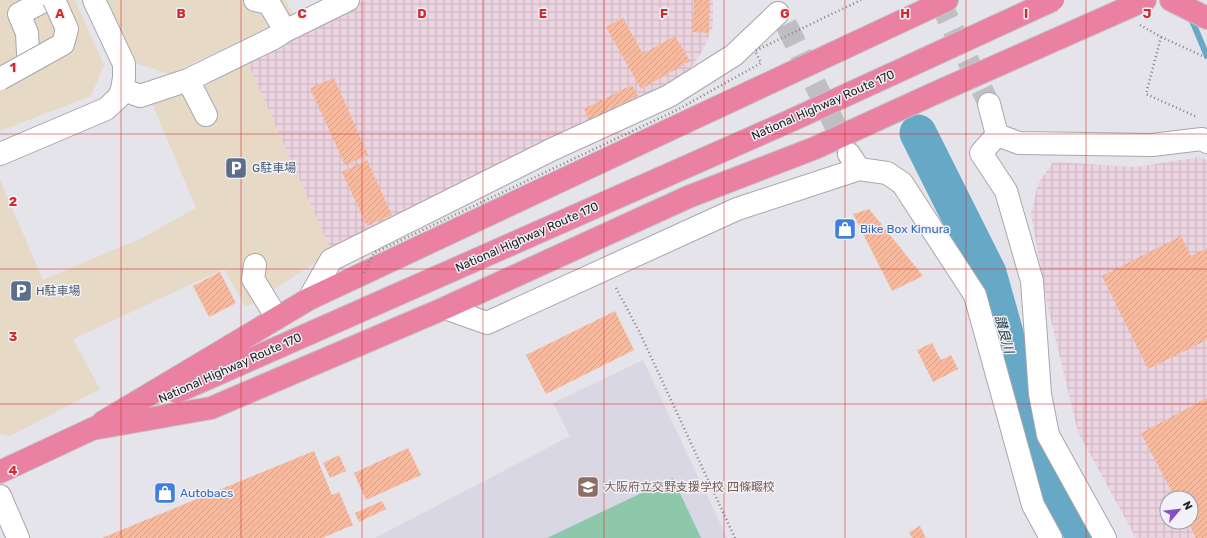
<svg xmlns="http://www.w3.org/2000/svg" width="1207" height="538" viewBox="0 0 1207 538" font-family="Rubik,'Noto Sans JP',sans-serif">
<defs>
<pattern id="industrial-grid" width="8" height="8" patternUnits="userSpaceOnUse"><rect width="8" height="8" fill="#ebd3df"/><path d="M0 4h8M4 0v8" fill="none" stroke="#c9b5bf"/></pattern>
<pattern id="building-hatch" width="6" height="6" patternUnits="userSpaceOnUse"><rect width="6" height="6" fill="#f7ba9e"/><path d="M-1 1l2-2M0 6l6-6M5 7l2-2" fill="none" stroke="#d4a088"/></pattern>
</defs>
<rect width="100%" height="100%" fill="#e5e4ea"/>
<path fill="#e6d9c5" d="M0,0H75L104,65L91,96L0,131Z
M107,0H285L294,16L170,74L135,63Z
M247,61L332,252L246,307L224,269L73,339L100,389L10,436L0,434V180L43,280L142,238L196,208L152,103Z"/>
<path fill="url(#industrial-grid)" fill-rule="evenodd" d="M365,0H713V26L703,50L686,75L667,90L363,231L332,252L247,61Z
M1200,157L1207,160V538H1136L1078,432L1048,307L1031,214L1038,184L1053,162L1136,167ZM1167,498H1191V522H1167Z"/>
<path fill="#dad7e4" d="M643,360L727,538H375L570,436L553,403Z"/>
<path fill="#8dc8aa" d="M673,478L701,538H547Z"/>
<g fill="none" stroke-linecap="round" stroke-linejoin="round">
<path stroke="#66a8c6" stroke-width="6" d="M1189,16L1194,25L1207,56"/>
<path stroke="#66a8c6" stroke-width="37" d="M918,133L988,273L1008,344L1026,421L1042,459L1085,538"/>
</g>
<path fill="url(#building-hatch)" d="M694,0H710L709,33L692,32Z
M623,18L643,54L675,36L690,61L641,89L606,27Z
M334,78L368,155L345,165L310,88Z
M632,85L638,96L589,120L584,109Z
M367,160L392,215L367,226L342,172Z
M869,209L923,276L892,291L853,214Z
M1181,236L1191,256L1207,248V340L1148,369L1102,276Z
M220,272L236,303L209,317L193,286Z
M615,311L634,350L546,394L526,355Z
M932,343L941,360L951,355L958,369L933,382L917,350Z
M1207,398V538H1196L1188,522H1191V498H1175L1141,433Z
M408,448L421,475L366,500L354,473Z
M314,451L332,495L339,492L353,525L322,538H102Z
M339,455L346,471L330,478L323,463Z
M382,501L386,509L359,522L355,513Z
M920,526L926,538H912L909,532Z"/>
<g fill="none" stroke-linecap="round" stroke-linejoin="round">
<path stroke="#bebec3" stroke-width="22" stroke-dasharray="22 11" stroke-linecap="butt" d="M939,0L989,104
M786,24L849,154"/>
<g stroke="#a8a7ad" stroke-width="24">
<path id="minor" d="M255,0L269,3L285,31
M28,53L27,33L19,14L40,3
M188,80L206,115
M122,89L140,96L188,80L274,38L285,31L348,0
M989,104L997,135L1019,143L1152,145L1202,139L1207,142
M997,135L981,153L1006,191L1032,281L1040,394L1048,435L1105,538
M0,154L106,109L119,97L122,89L124,78V64L94,0
M849,154L859,169L887,173L902,183L975,295L1033,505L1051,538
M255,265L253,279L277,318
M309,299L331,260L553,149L669,96L734,55L778,13
M445,308L487,323L737,209L859,169
M0,496L18,538"/>
</g>
<g stroke="#c2c2c2" stroke-width="24">
<path id="highway" d="M1171,0L1207,18
M177,392L792,120
M103,422L309,299L690,120L947,0
M92,429L211,408L445,308L688,197L815,148L933,94L1145,0
M0,472L105,423"/>
</g>
<path stroke="#838286" stroke-width="2.5" stroke-dasharray="1 3" stroke-linecap="butt" d="M1140,25L1161,37L1146,94L1197,117
M1161,37L1207,58
M616,288L639,331L735,538"/>
<use href="#minor" stroke="#fff" stroke-width="22"/>
<use href="#highway" stroke="#ea81a2" stroke-width="22"/>
<g stroke="#a8a7ad" stroke-width="24" stroke-linecap="butt">
<path id="minor-bridge" d="M0,79L63,44L67,29L54,0"/>
</g>
<g stroke="#c2c2c2" stroke-width="24" stroke-linecap="butt">
<path id="highway-bridge" d="M792,120L1053,0"/>
</g>
<path stroke="#838286" stroke-width="2.5" stroke-dasharray="1 3" stroke-linecap="butt" d="M364,273L374,253L677,110L761,63L755,51L861,0"/>
<use href="#minor-bridge" stroke="#fff" stroke-width="22"/>
<use href="#highway-bridge" stroke="#ea81a2" stroke-width="22"/>
</g>
<path fill="none" stroke="#d62828" stroke-width="1" stroke-opacity="0.55" d="M121,0V538M241,0V538M362,0V538M483,0V538M604,0V538M724,0V538M845,0V538M966,0V538M1086,0V538M0,134H1207M0,269H1207M0,404H1207"/>
<defs>
<g id="parking-square" transform="scale(1.15)"><rect x="-9" y="-9" width="18" height="18" rx="4" fill="#5c6f8a" stroke="#f2f1f7"/><path d="M-3.5-5.5H1a3.5 3.5 0 0 1 0 7H-1V5.5H-3.5ZM-1-3.4V-.6H.8a1.4 1.4 0 0 0 0-2.8Z" fill="#fff"/></g>
<g id="shop-square" transform="scale(1.15)"><rect x="-9" y="-9" width="18" height="18" rx="4" fill="#3f7fe0" stroke="#f2f1f7"/><path d="M-5-2.5h2.3a2.7 3.5 0 0 1 5.4 0H5L5.5 6h-11ZM-1.5-2.5h3a1.5 2.3 0 0 0-3 0Z" fill="#fff"/></g>
<g id="school-square" transform="scale(1.15)"><rect x="-9" y="-9" width="18" height="18" rx="4" fill="#8d6e63" stroke="#f2f1f7"/><path d="M0-5L7-2L0 1L-7-2ZM-4 1L0 2.5L4 1V4Q0 6-4 4Z" fill="#fff"/></g>
</defs>
<g fill-rule="evenodd">
<use href="#parking-square" x="236" y="168"/>
<use href="#shop-square" x="845" y="229"/>
<use href="#parking-square" x="21" y="291"/>
<use href="#school-square" x="588" y="487"/>
<use href="#shop-square" x="165" y="493"/>
</g>
<g text-anchor="middle" stroke-width="3" stroke-linejoin="round" paint-order="stroke">
<g font-size="12" fill="#242426" stroke="#f2f1f7">
<text transform="translate(823 105) rotate(-24)" y="4">National Highway Route 170</text>
<text transform="translate(527 237) rotate(-24)" y="4">National Highway Route 170</text>
<text transform="translate(230 368) rotate(-24)" y="4">National Highway Route 170</text>
</g>
<g font-size="12" fill="#4e5e75" stroke="#f2f1f7" text-anchor="start">
<text x="252" y="172">G駐車場</text>
<text x="36" y="295">H駐車場</text>
</g>
<g font-size="12" fill="#366cbe" stroke="#f2f1f7" text-anchor="start">
<text x="860" y="233">Bike Box Kimura</text>
<text x="180" y="497">Autobacs</text>
</g>
<g font-size="12" fill="#785e54" stroke="#f2f1f7" text-anchor="start">
<text x="604" y="491">大阪府立交野支援学校 四條畷校</text>
</g>
<g font-size="13" font-style="italic" fill="#12323f" stroke="#f2f1f7">
<text transform="translate(1005 334) rotate(75)" y="5">讃良川</text>
</g>
</g>
<g font-size="13" text-anchor="middle" font-weight="bold" fill="#d62828" stroke="#f2f1f7" stroke-width="3" stroke-linejoin="round" paint-order="stroke">
<text x="60" y="18">A</text>
<text x="181" y="18">B</text>
<text x="302" y="18">C</text>
<text x="422" y="18">D</text>
<text x="543" y="18">E</text>
<text x="664" y="18">F</text>
<text x="785" y="18">G</text>
<text x="905" y="18">H</text>
<text x="1026" y="18">I</text>
<text x="1147" y="18">J</text>
<text x="13" y="72">1</text>
<text x="13" y="206">2</text>
<text x="13" y="341">3</text>
<text x="13" y="475">4</text>
</g>
<g transform="translate(1179 510) rotate(62)"><circle r="19" fill="#f2f1f7" stroke="#a09fa3"/>
<path d="M0-3L7 15L0 10L-7 15Z" fill="#884dc4"/>
<text y="-6" font-size="11" font-weight="bold" text-anchor="middle" fill="#242426">N</text>
</g>
</svg>
